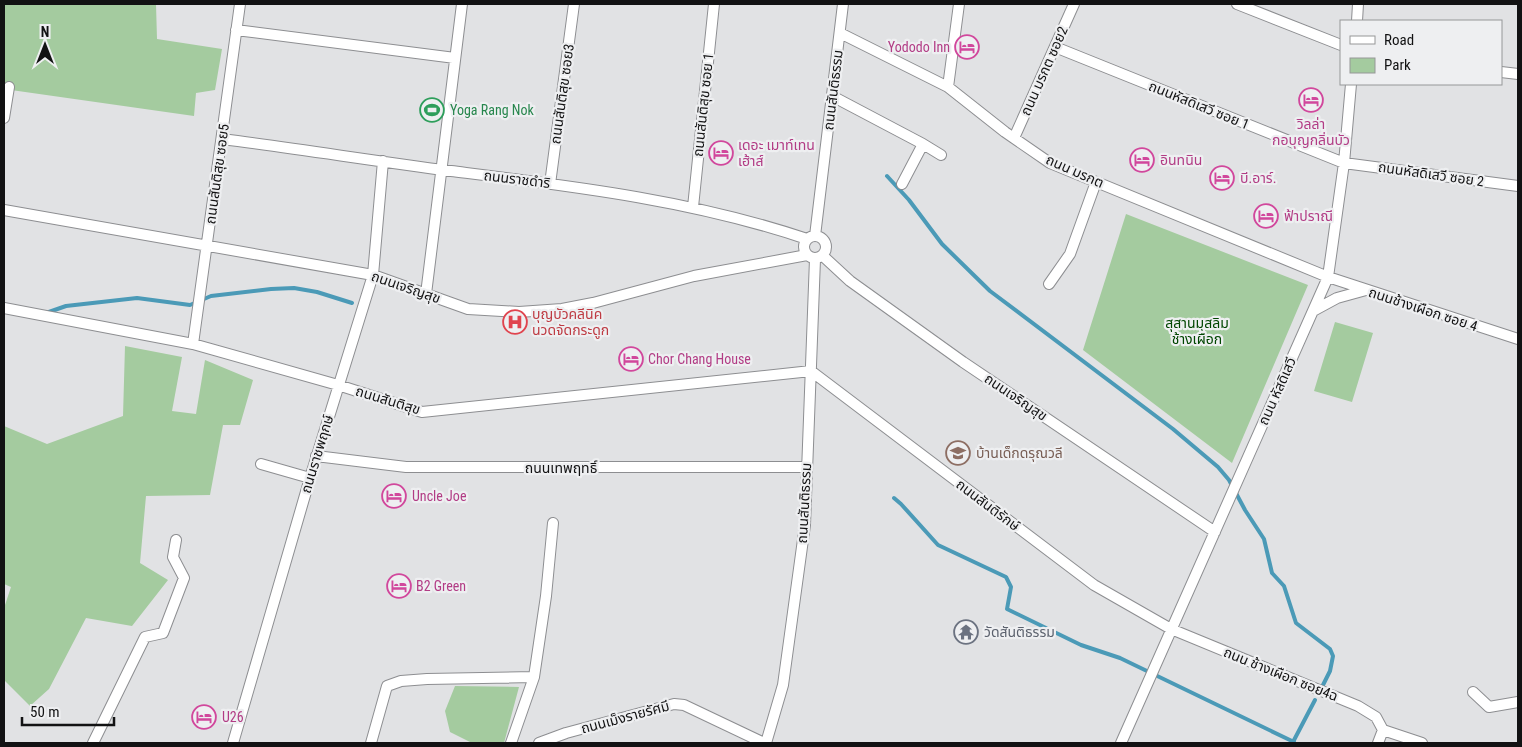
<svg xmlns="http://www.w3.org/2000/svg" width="1522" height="747" viewBox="0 0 1522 747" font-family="'Roboto Condensed','Noto Sans Thai',sans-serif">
<rect width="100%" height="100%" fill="#e1e2e4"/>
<path fill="#a4cb9f" d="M4,4H156L157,39L222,49L215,90L196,93L194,116L4,89Z
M1126,214L1308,285L1232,463L1083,350Z
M1335,322L1373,333L1352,402L1314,391Z
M125,346L182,357L172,411L196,414L205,360L253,380L240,425H223L210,495L146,496L140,563L168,580L132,626L86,618L49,689L30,706L4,680V608L11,587L4,584V426L47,444L123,416Z
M455,686L519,687L504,743H472L450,732L445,711Z"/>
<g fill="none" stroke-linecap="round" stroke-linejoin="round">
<path stroke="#4b9ab7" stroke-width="4" d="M887,176L909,200L942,244L990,291L1173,429L1218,467L1229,480L1245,510L1264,539L1272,573L1284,586L1296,623L1330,649L1333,656L1330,671L1323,685
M46,313L66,306L137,298L190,305L211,296L271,289L294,288L317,292L352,303
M894,498L901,504L938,545L1006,577L1011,587L1007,609L1081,645L1120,658L1294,742
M1293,742L1315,700"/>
<g stroke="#8d8e91" stroke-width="12">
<path id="minor" d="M1237,4L1341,45
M1357,21L1358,4
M236,30L455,58
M840,33L948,87L1005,132L1050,163L1328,277L1518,339
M1055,47L1344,163L1518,186
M1501,72L1518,74
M948,87L959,4
M832,96L923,144L941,155
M4,118L9,87
M1014,138L1074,4
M222,139C299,149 375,161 451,171C571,186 692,200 807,239
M550,184L574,4
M902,184L923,144
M693,207L714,4
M4,210L373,275L468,309L519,312L562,309L593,303L694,276L807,255
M804 247a11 11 0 1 1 22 0a11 11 0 1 1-22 0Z
M815,236L843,4
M823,256L850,281L963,362L1215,532
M1049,284L1070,254L1096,182
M426,294L462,4
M4,308L193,344L338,385L422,412L811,371L1094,585L1171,629L1358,706L1376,717L1383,730
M1313,311L1337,298L1366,290
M193,344L240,4
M316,456L406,467H807
M261,464L310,478
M1473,692L1489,707L1518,702
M1383,730L1422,743
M93,743L145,637L163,633L184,578L173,557L176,540
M233,743L310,478L373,275L383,161
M371,743L387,686L401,681L427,679L534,677
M511,743L534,677L546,596L553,523
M539,743L566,733L674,704L684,705L764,743
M766,743L783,685L805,525L815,259
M1121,743L1328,277L1344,163L1351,84
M1378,743L1383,730"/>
</g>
<use href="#minor" stroke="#fff" stroke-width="10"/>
</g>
<defs>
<g id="hotel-ring" transform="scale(1.25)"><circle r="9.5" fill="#eeeff1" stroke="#d1479c" stroke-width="1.5"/><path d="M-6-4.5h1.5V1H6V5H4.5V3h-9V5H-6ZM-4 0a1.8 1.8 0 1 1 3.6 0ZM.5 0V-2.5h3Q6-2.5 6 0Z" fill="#d1479c"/></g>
<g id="stadium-ring" transform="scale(1.25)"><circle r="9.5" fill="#eeeff1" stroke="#2e9e5b" stroke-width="1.5"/><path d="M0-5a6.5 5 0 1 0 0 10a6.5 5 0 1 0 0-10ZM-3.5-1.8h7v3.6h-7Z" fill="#2e9e5b"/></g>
<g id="hospital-ring" transform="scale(1.25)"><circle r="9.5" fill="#eeeff1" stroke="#e0444e" stroke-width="1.5"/><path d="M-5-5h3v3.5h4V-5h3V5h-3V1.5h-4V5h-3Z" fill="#e0444e"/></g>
<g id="school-ring" transform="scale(1.25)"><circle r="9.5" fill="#eeeff1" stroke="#8d6e63" stroke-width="1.5"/><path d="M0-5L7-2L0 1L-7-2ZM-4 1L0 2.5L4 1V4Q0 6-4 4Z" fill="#8d6e63"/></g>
<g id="temple-ring" transform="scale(1.25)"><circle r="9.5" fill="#eeeff1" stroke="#6b7280" stroke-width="1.5"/><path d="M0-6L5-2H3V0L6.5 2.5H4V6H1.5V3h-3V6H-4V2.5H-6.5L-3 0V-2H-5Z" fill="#6b7280"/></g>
</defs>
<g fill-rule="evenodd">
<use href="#hotel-ring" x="967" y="47"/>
<use href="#hotel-ring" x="1311" y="100"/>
<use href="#stadium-ring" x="432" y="110"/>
<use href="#hotel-ring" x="721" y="153"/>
<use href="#hotel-ring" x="1142" y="160"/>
<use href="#hotel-ring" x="1222" y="178"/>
<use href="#hotel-ring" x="1266" y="216"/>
<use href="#hospital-ring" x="515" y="322"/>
<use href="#hotel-ring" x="631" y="359"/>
<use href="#school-ring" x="958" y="453"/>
<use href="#hotel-ring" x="394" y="496"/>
<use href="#hotel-ring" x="399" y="586"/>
<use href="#temple-ring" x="966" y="632"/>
<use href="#hotel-ring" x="204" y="717"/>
</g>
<g text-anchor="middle" stroke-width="4.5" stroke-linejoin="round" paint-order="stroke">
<g font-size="14" fill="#b23c85" stroke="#eeeff1" text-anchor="start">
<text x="950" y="52" text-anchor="end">Yododo Inn</text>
<text x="1311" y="129" text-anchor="middle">วิลล่า<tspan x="1311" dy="16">กอบุญกลิ่นบัว</tspan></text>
<text x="738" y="150">เดอะ เมาท์เทน<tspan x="738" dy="16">เฮ้าส์</tspan></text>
<text x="1160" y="165">อินทนิน</text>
<text x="1240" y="183">บี.อาร์.</text>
<text x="1284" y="221">ฟ้าปราณี</text>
<text x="648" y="364">Chor Chang House</text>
<text x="412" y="501">Uncle Joe</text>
<text x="416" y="591">B2 Green</text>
<text x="222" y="722">U26</text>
</g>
<g font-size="14" fill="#121213" stroke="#eeeff1">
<text transform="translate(1044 71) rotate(-66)" y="5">ถนน มรกต ซอย2</text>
<text transform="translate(833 90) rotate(-83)" y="5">ถนนสันติธรรม</text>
<text transform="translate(562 94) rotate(-82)" y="5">ถนนสันติสุข ซอย3</text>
<text transform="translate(703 105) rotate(-84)" y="5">ถนนสันติสุข ซอย 1</text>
<text transform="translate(1199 105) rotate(22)" y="5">ถนนหัสดิเสวี ซอย 1</text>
<text transform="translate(1075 171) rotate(24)" y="5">ถนน มรกต</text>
<text transform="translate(217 174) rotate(-82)" y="5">ถนนสันติสุข ซอย5</text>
<text transform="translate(1431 174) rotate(8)" y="5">ถนนหัสดิเสวี ซอย 2</text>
<text transform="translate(517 179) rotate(7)" y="5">ถนนราชดำริ</text>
<text transform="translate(406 287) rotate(19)" y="5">ถนนเจริญสุข</text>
<text transform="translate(1423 309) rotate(18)" y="5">ถนนช้างเผือก ซอย 4</text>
<text transform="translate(1277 391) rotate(-66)" y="5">ถนน หัสดิเสวี</text>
<text transform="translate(1016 397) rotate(34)" y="5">ถนนเจริญสุข</text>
<text transform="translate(388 400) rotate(17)" y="5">ถนนสันติสุข</text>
<text transform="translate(317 454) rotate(-73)" y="5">ถนนราชพฤกษ์</text>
<text x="561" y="473">ถนนเทพฤทธิ์</text>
<text transform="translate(804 503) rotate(-87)" y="5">ถนนสันติธรรม</text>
<text transform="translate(988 505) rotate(37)" y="5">ถนนสันติรักษ์</text>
<text transform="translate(1281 674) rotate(22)" y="5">ถนน ช้างเผือก ซอย4ฉ</text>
<text transform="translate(625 717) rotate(-15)" y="5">ถนนเม็งรายรัศมี</text>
</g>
<g font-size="14" fill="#27864d" stroke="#eeeff1" text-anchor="start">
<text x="450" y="115">Yoga Rang Nok</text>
</g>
<g font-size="14" fill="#be3a42" stroke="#eeeff1" text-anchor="start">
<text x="532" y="319">บุญบัวคลีนิค<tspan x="532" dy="16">นวดจัดกระดูก</tspan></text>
</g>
<g font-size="14" fill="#004600" stroke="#eeeff1">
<text x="1197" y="328">สุสานมุสลิม<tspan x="1197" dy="16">ช้างเผือก</tspan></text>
</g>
<g font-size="14" fill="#785e54" stroke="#eeeff1" text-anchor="start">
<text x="976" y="458">บ้านเด็กดรุณวลี</text>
</g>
<g font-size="14" fill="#5b616d" stroke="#eeeff1" text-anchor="start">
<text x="984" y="637">วัดสันติธรรม</text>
</g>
</g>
<rect width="1522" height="747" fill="none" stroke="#121213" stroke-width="10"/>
<rect x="1340" y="20" width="162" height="65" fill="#eeeff1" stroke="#969798"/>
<rect x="1350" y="36" width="25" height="8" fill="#ffffff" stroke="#969798"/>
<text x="1384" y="45" font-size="15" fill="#121213">Road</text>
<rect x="1350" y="58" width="25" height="15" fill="#a4cb9f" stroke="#969798"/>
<text x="1384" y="70" font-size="15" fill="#121213">Park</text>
<g transform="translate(45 45)" stroke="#eeeff1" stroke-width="4" paint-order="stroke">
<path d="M0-4L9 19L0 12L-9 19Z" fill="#121213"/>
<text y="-8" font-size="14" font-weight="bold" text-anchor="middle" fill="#121213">N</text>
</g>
<path d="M22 717v8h92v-8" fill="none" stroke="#121213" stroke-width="2.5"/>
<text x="30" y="717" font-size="15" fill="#121213" stroke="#eeeff1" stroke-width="4" paint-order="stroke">50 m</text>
</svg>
